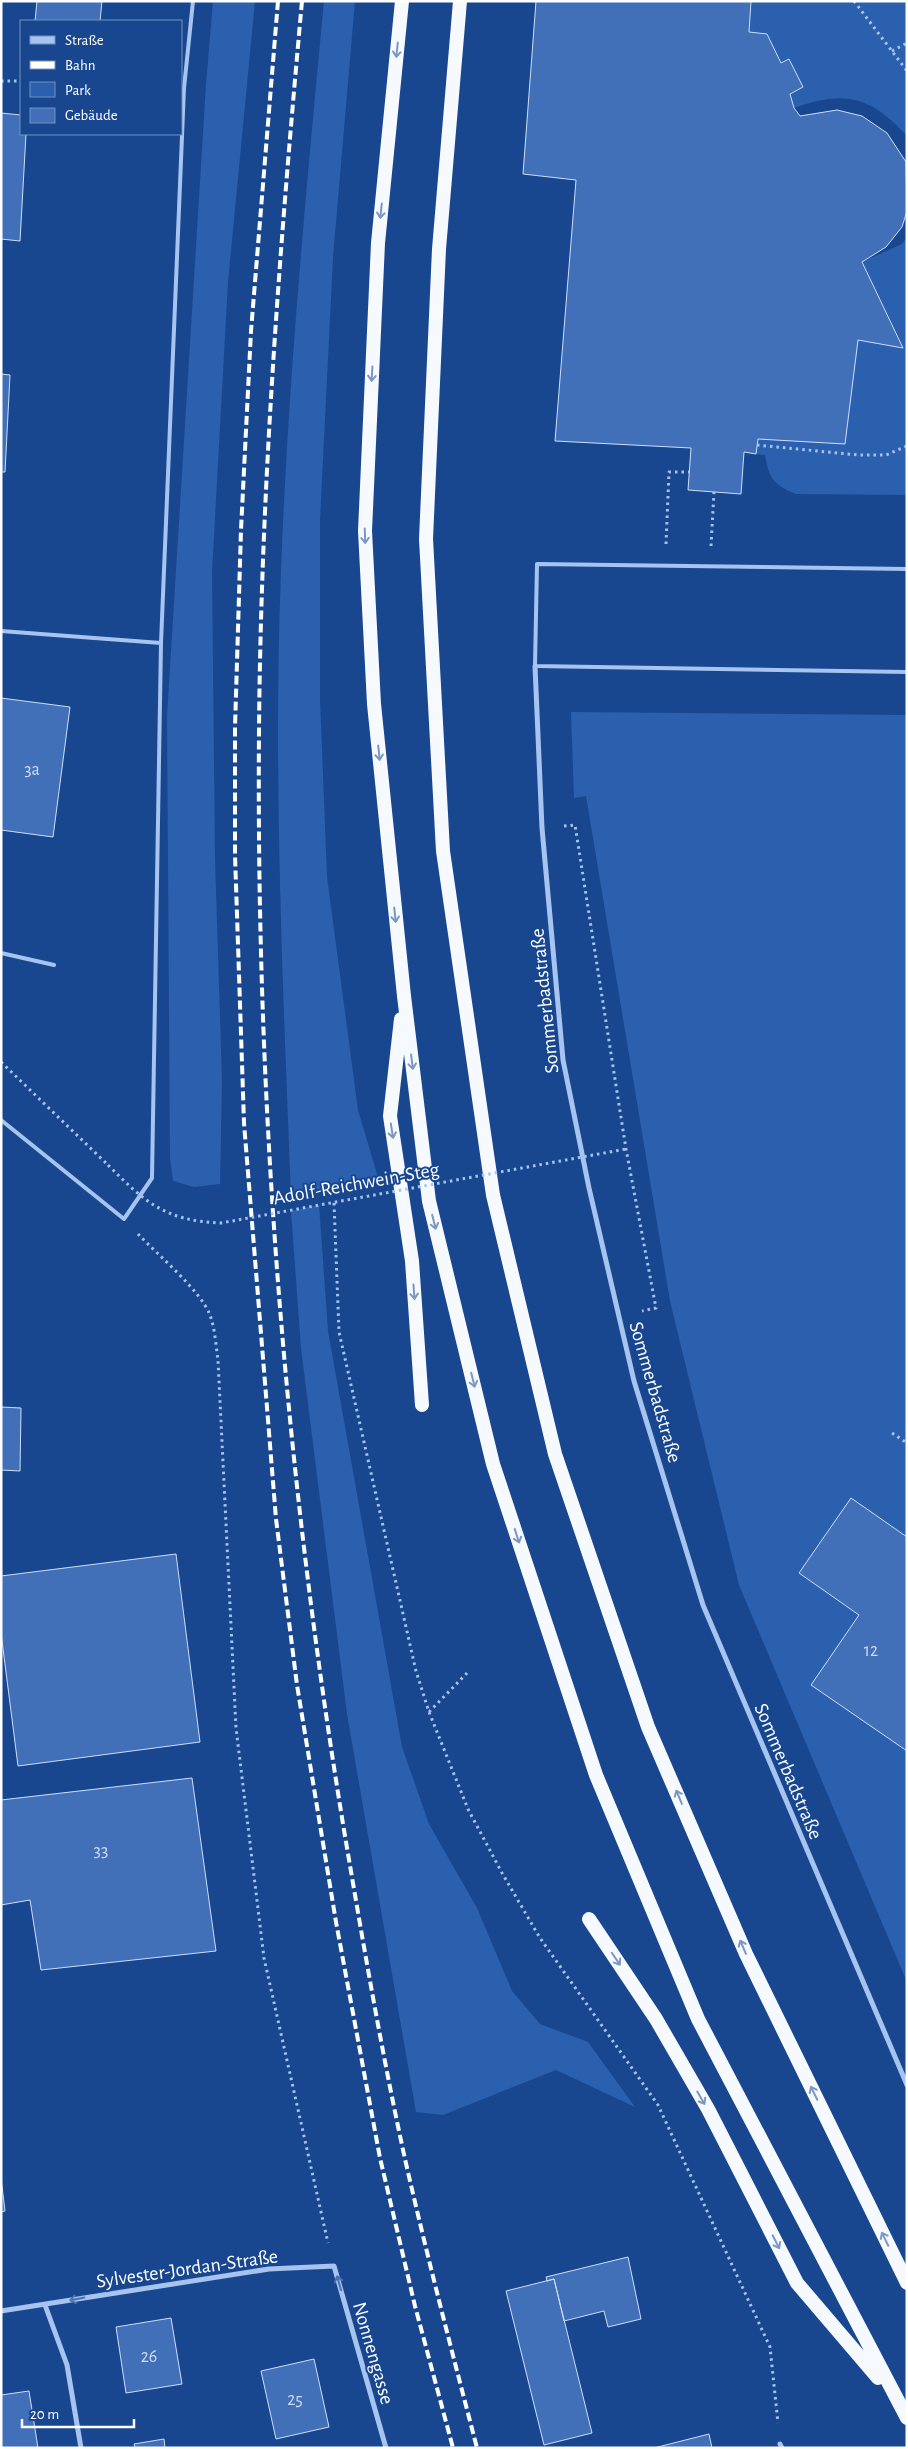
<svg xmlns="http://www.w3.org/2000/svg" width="908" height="2449" viewBox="0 0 908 2449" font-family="'Alegreya Sans',sans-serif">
<rect width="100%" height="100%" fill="#184790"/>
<path fill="#2b60ae" d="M213,1H255L228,282L212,572L215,859L222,1081L220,1184L194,1187L173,1181L170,1158L167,716L206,85Z
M324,1H355L333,257L320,520V699L327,877L358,1110L379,1181L291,1197C283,988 273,780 281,571C288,381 306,191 324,1Z
M751,1H907V136C870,96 845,90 794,108L790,94L802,87L790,59L781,63L767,34L749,32Z
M907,237V495L796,494C774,485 769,479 765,455L756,454L758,439L858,340L903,347L862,262L902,244Z
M571,712L907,715V1982L739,1585L670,1301L586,796L574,798Z
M319,1205L328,1331L402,1747L429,1824L477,1908L512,1991L540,2024L588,2042L635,2107L556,2070L443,2115L416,2112L347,1714L301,1348L291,1211Z"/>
<path fill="#4170b9" stroke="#ccdffb" d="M37,1H102L100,21H35Z
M536,1H751L749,32L767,34L781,63L789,59L803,87L790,94L794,108L800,116L837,110L862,116L887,133L906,162L907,211L902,227L886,247L862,262L903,348L858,340L845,444L758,439L756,454L744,452L741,494L688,490L691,448L555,441L576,180L523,174Z
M1,113L21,115V134H26L20,241L1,239Z
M1,374L10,375L5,472H1Z
M1,698L70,707L53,837L1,830Z
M1,1407L21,1408L20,1471L1,1470Z
M851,1498L907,1537V1751L811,1685L859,1615L799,1573Z
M176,1554L200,1742L18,1766L1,1633V1576Z
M192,1778L216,1951L41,1970L30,1900L1,1905V1800Z
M1,2178L5,2211L1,2212Z
M628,2257L641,2319L608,2327L604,2311L564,2321L554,2279L547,2281L546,2277Z
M554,2279L592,2433L544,2445L506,2291Z
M171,2318L182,2384L126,2393L116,2327Z
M314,2359L329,2427L276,2439L261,2371Z
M29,2391L38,2448H1V2395Z
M709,2434L712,2448H654Z
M164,2439L165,2448H135L134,2444Z"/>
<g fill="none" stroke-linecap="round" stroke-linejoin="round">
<path stroke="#a6c4ef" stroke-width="3" stroke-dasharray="2.5 4" stroke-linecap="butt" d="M854,1L907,71
M892,51L907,43
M1,81H21
M757,445L858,455H886L907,446
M666,544L669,472H689
M711,546L714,492
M564,826L575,825L626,1149L656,1308L642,1311
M1,1062L108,1165
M334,1203L339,1332L416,1671L429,1712L468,1809L502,1873L540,1938L658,2105L770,2347L778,2423
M138,1234C158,1255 200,1290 210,1315C215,1329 216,1346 218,1360L236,1728L264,1958L328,2243
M892,1433L907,1443
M429,1712L469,1671"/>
<path stroke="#a6c4ef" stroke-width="4" d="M907,569L537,564L535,666L907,672
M1,631L161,643
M1,953L54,965
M1,1120L124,1219L152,1178L161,643L184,88L193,1"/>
<path stroke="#a6c4ef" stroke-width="5" d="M535,666L542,828L563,1060L589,1188L634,1381L703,1605L907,2085
M45,2305L67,2365L81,2448
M1,2311L269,2269L334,2266L386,2448
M780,2444L782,2448"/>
<path stroke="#f6faff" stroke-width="14" d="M402,1L378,243L365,531L374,704L404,996L429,1201L493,1464L596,1775L698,2019L907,2418
M460,1L439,249L426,539L443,851L493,1195L555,1454L648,1727L746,1954L907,2283
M401,1019L390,1116L412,1261L422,1405
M589,1919L656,2019L708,2109L797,2283L878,2378"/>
<path stroke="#fff" stroke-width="4" stroke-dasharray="9 4" stroke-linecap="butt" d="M278,1L251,331L241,530L235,728V855L244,1123L276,1519L297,1685L336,1922L380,2158L415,2306L453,2448
M302,1C280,244 261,487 259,731C256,1103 285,1476 346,1842C364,1948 382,2054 405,2159C427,2256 452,2352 477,2448"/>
<path stroke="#a6c4ef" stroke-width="3" stroke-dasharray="2.5 4" stroke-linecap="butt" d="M108,1165C145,1202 165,1221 221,1223L626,1149"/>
</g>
<defs><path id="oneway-shaft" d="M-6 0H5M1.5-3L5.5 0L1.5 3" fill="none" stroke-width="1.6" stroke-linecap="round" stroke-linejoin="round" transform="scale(1.25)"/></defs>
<g stroke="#7c98c2">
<use href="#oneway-shaft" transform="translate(397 50) rotate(96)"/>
<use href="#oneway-shaft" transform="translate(381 211) rotate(96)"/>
<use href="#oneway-shaft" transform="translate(372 374) rotate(93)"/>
<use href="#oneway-shaft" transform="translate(365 536) rotate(88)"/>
<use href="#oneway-shaft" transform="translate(379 753) rotate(84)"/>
<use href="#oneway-shaft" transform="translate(395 915) rotate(84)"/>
<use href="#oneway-shaft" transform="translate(412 1062) rotate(83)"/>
<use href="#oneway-shaft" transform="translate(392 1131) rotate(81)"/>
<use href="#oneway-shaft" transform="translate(434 1222) rotate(76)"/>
<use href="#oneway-shaft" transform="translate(414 1292) rotate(86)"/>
<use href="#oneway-shaft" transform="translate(473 1380) rotate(76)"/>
<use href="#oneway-shaft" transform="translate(517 1536) rotate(72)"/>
<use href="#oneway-shaft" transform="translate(679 1797) rotate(-113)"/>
<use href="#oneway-shaft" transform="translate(743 1947) rotate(-113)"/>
<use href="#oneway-shaft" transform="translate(616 1959) rotate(56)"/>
<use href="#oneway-shaft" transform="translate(814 2093) rotate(-116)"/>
<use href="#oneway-shaft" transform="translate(701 2098) rotate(60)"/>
<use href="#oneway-shaft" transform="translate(885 2239) rotate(-116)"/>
<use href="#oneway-shaft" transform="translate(776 2242) rotate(63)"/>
</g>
<g stroke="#4a73b1">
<use href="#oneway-shaft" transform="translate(339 2283) rotate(-106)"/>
<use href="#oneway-shaft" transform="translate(77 2299) rotate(169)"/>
</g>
<g text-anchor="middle" stroke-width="4" stroke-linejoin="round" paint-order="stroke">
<g font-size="18" fill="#d0dbee">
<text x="32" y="775">3a</text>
<text x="871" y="1656">12</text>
<text x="101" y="1856">33</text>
<text x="149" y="2362">26</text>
<text x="295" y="2405">25</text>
</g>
<g font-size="20" fill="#fff" stroke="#184790">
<text transform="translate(544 1001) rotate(-96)" y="7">Sommerbadstraße</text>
<text transform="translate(356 1183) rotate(-10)" y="7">Adolf-Reichwein-Steg</text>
<text transform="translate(656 1392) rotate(74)" y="7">Sommerbadstraße</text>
<text transform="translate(789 1771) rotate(67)" y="7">Sommerbadstraße</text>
<text transform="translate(187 2268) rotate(-8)" y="7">Sylvester-Jordan-Straße</text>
<text transform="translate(374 2353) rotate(74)" y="7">Nonnengasse</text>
</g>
</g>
<rect width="908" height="2449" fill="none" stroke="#ffffff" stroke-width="5"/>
<rect x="20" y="20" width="162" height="115" fill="#184790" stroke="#7491bc"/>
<rect x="30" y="36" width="25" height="8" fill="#a6c4ef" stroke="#7491bc"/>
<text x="65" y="45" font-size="15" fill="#ffffff">Straße</text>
<rect x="30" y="61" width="25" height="8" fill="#ffffff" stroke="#7491bc"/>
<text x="65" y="70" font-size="15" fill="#ffffff">Bahn</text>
<rect x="30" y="82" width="25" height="15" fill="#2b60ae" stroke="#7491bc"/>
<text x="65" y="95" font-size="15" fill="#ffffff">Park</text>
<rect x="30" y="108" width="25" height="15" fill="#4170b9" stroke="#7491bc"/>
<text x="65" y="120" font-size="15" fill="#ffffff">Gebäude</text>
<path d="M22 2419v8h112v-8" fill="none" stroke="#ffffff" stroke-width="2.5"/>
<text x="30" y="2419" font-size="15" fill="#ffffff" stroke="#184790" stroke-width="4" paint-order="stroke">20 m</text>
</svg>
